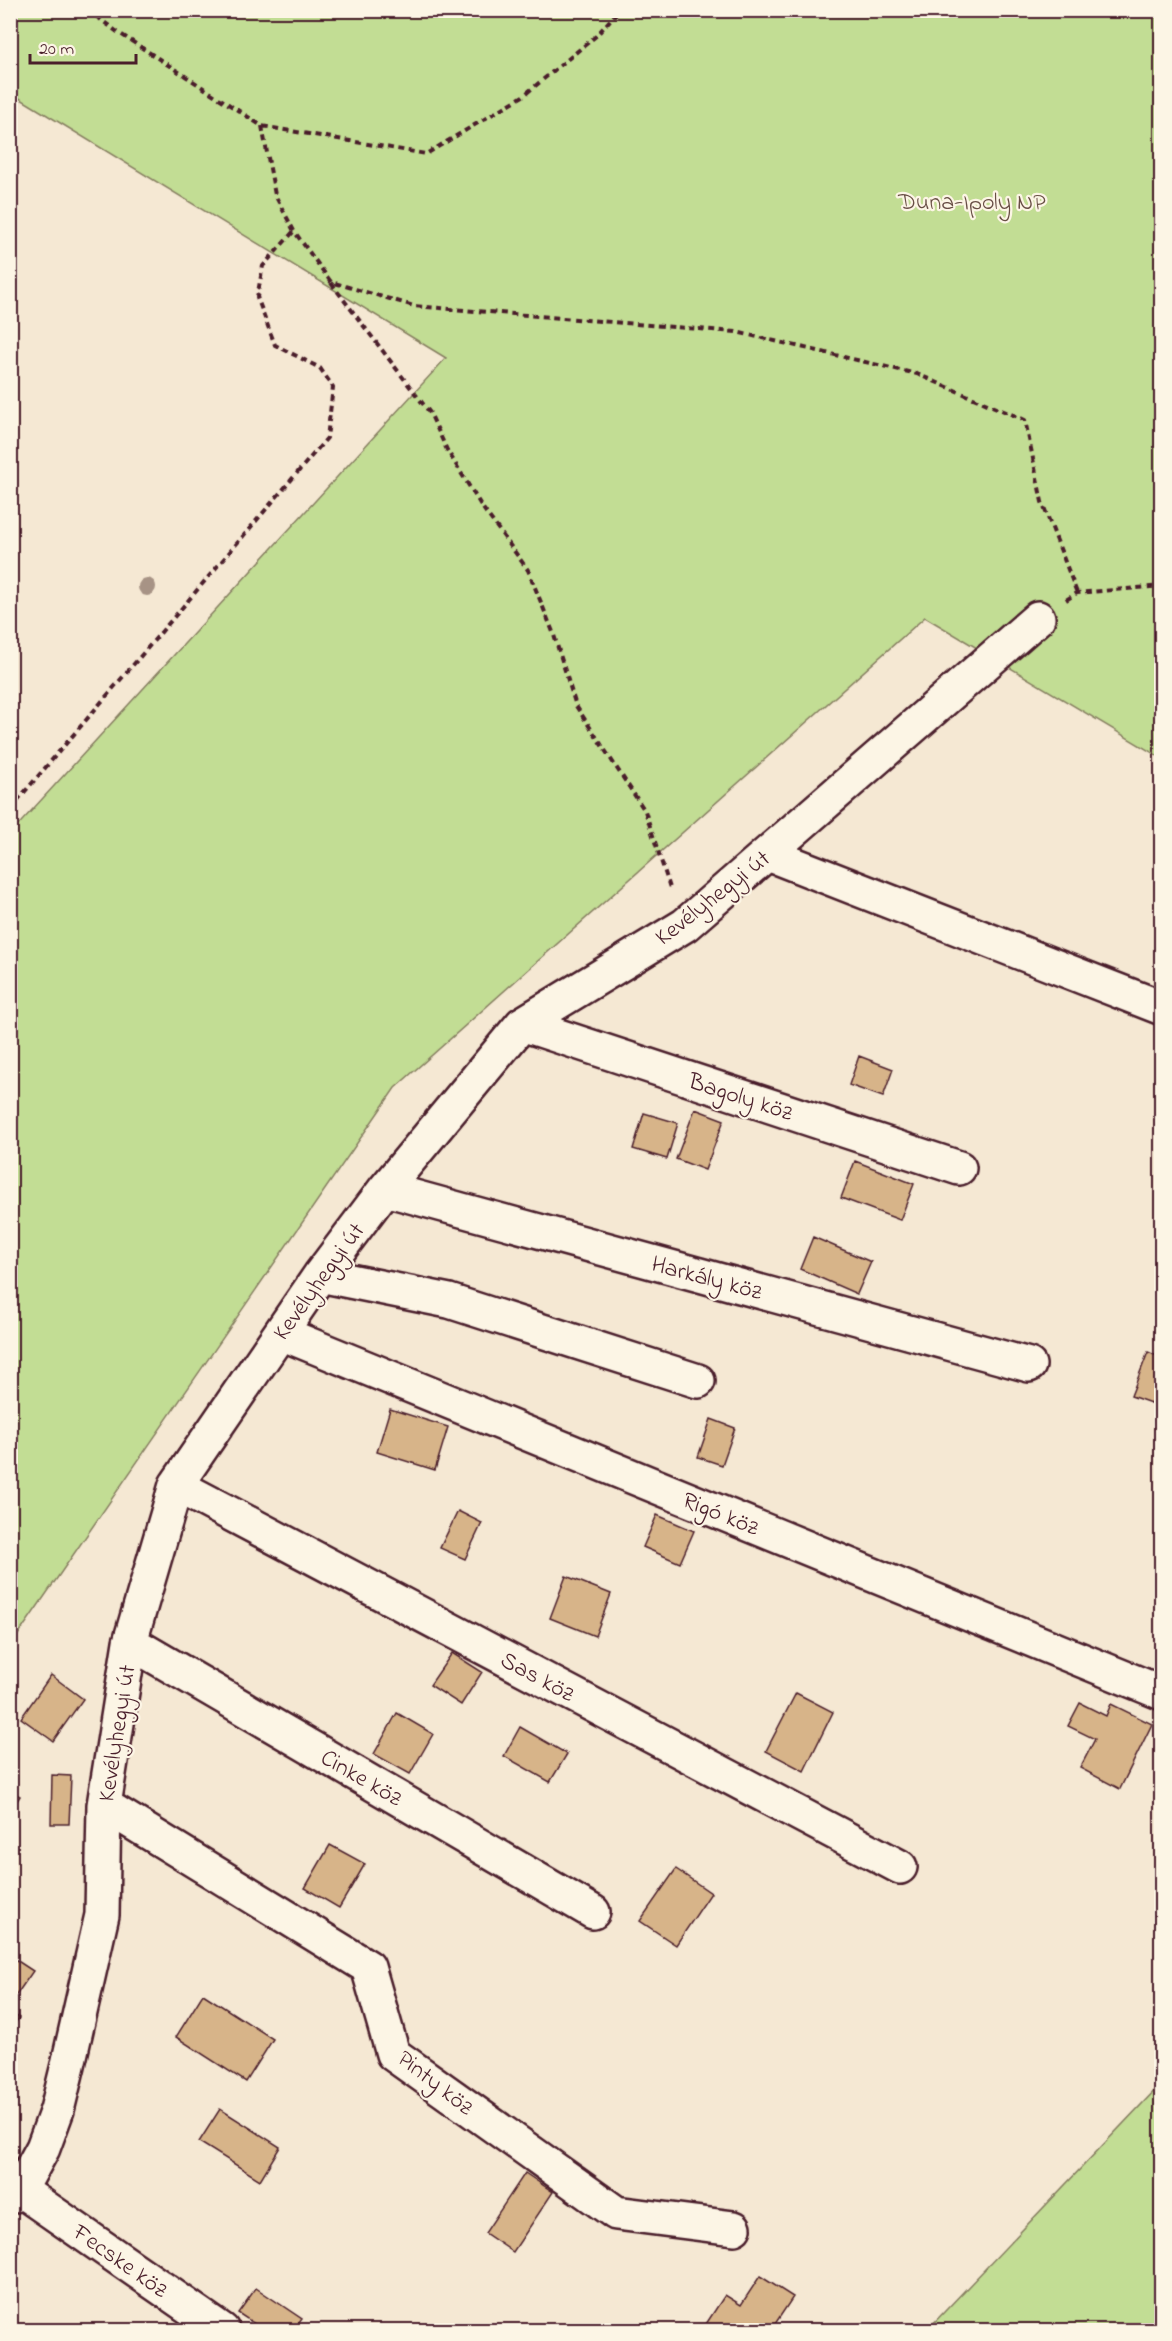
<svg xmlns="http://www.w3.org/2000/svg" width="1172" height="2341" viewBox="0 0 1172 2341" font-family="'Indie Flower',sans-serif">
<rect width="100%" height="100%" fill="#f5e8d3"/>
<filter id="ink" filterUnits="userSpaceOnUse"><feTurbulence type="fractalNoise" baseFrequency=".0167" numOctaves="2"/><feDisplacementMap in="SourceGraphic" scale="12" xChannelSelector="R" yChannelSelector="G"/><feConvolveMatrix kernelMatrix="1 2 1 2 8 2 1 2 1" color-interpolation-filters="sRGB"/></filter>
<g filter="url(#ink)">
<path fill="#c2dd94" stroke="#867e60" stroke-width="1.5" d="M11,11H1161V758L925,617L395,1088L11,1645V833L446,358L11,93Z
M1161,2084V2330H927Z"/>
<path fill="#d7b489" stroke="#4a1f2b" stroke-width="1.5" d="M859,1056L893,1069L883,1097L849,1085Z
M695,1109L724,1120L705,1170L676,1159Z
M644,1113L678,1123L667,1159L633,1149Z
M855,1161L914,1184L900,1220L841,1198Z
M813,1237L871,1262L857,1294L800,1269Z
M1148,1352L1162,1358V1407L1131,1396Z
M390,1409L448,1427L435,1470L377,1452Z
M711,1419L735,1428L722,1465L698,1457Z
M458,1511L482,1523L465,1559L440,1548Z
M657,1515L694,1531L680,1563L643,1547Z
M566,1576L611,1594L595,1636L550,1618Z
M452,1653L482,1672L461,1705L430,1685Z
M51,1675L83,1699L53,1741L21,1718Z
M796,1693L833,1712L804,1771L766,1751Z
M1080,1703L1106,1716L1111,1704L1152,1724L1120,1789L1080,1768L1095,1739L1068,1726Z
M397,1713L433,1734L410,1774L374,1754Z
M520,1727L567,1754L550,1782L504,1756Z
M52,1775L71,1776L69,1824H51Z
M10,1791L20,1796L10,1812Z
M330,1845L365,1864L339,1908L305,1888Z
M676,1869L711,1893L676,1945L640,1921Z
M10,1956L33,1971L10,2004Z
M203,1994L273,2039L246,2082L176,2037Z
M10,2012L19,2018L10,2030Z
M220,2109L280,2147L260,2180L199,2142Z
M525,2173L553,2192L513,2252L485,2233Z
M760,2276L793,2297L771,2330H715L706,2324L725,2295L741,2305Z
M256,2288L302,2319L294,2330H264L238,2313Z
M445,2324L455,2330H441Z"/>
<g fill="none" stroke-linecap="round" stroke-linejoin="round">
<g stroke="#4a1f2b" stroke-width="38">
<path id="minor" d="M768,854L1162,1008
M522,1024L959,1168
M385,1189L1029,1365
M320,1275L449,1301L698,1381
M281,1333L1162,1693
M176,1485L900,1867
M130,1642L593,1912
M104,1805L368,1967L393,2054L616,2213L734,2228
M20,2190L222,2330
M10,2197L20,2190L43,2148L57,2110L68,2065L102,1915L104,1805L130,1642L176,1485L320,1275L385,1189L522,1024L685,925L1038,618"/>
</g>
<path stroke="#4a1f2b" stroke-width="4" stroke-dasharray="6 4.5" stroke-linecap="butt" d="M88,10L116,31L262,126L426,154L523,96L596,36L619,10
M262,126L275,195L294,231L331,282L414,306L736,332L917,374L1025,420L1042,502L1077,593
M331,283L430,413L447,450L482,507L528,570L553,632L576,706L645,811L671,891
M1066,600L1077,593L1162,586
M10,809L327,438L333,387L320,368L275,345L257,297L263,266L294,231"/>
<use href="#minor" stroke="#fcf5e5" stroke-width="33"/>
</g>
<circle fill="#a79385" cx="147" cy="587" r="9"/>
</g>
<g text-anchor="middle" stroke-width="4.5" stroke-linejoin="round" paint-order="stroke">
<g font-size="24" fill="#684e45" stroke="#fcf5e5">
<text x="972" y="209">Duna-Ipoly NP</text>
</g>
<g font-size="24" fill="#4a1f2b" stroke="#fcf5e5">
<text transform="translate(712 897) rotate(-38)" y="8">Kevélyhegyi út</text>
<text transform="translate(741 1096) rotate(18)" y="8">Bagoly köz</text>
<text transform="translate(707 1277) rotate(15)" y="8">Harkály köz</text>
<text transform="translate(318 1281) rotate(-54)" y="8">Kevélyhegyi út</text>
<text transform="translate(721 1513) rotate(22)" y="8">Rigó köz</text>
<text transform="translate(538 1676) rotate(28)" y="8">Sas köz</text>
<text transform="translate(116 1733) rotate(-81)" y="8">Kevélyhegyi út</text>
<text transform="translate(362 1777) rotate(30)" y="8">Cinke köz</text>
<text transform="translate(436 2082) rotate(38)" y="8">Pinty köz</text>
<text transform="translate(121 2260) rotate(35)" y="8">Fecske köz</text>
</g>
</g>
<rect width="1172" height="2341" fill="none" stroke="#fcf5e5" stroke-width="36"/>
<rect x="18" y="18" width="1136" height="2305" fill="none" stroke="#4a1f2b" stroke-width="2" filter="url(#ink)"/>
<path d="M30 54v9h106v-9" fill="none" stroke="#4a1f2b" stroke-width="3"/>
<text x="39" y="54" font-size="18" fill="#4a1f2b" stroke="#fcf5e5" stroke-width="4.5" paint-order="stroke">20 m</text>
</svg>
